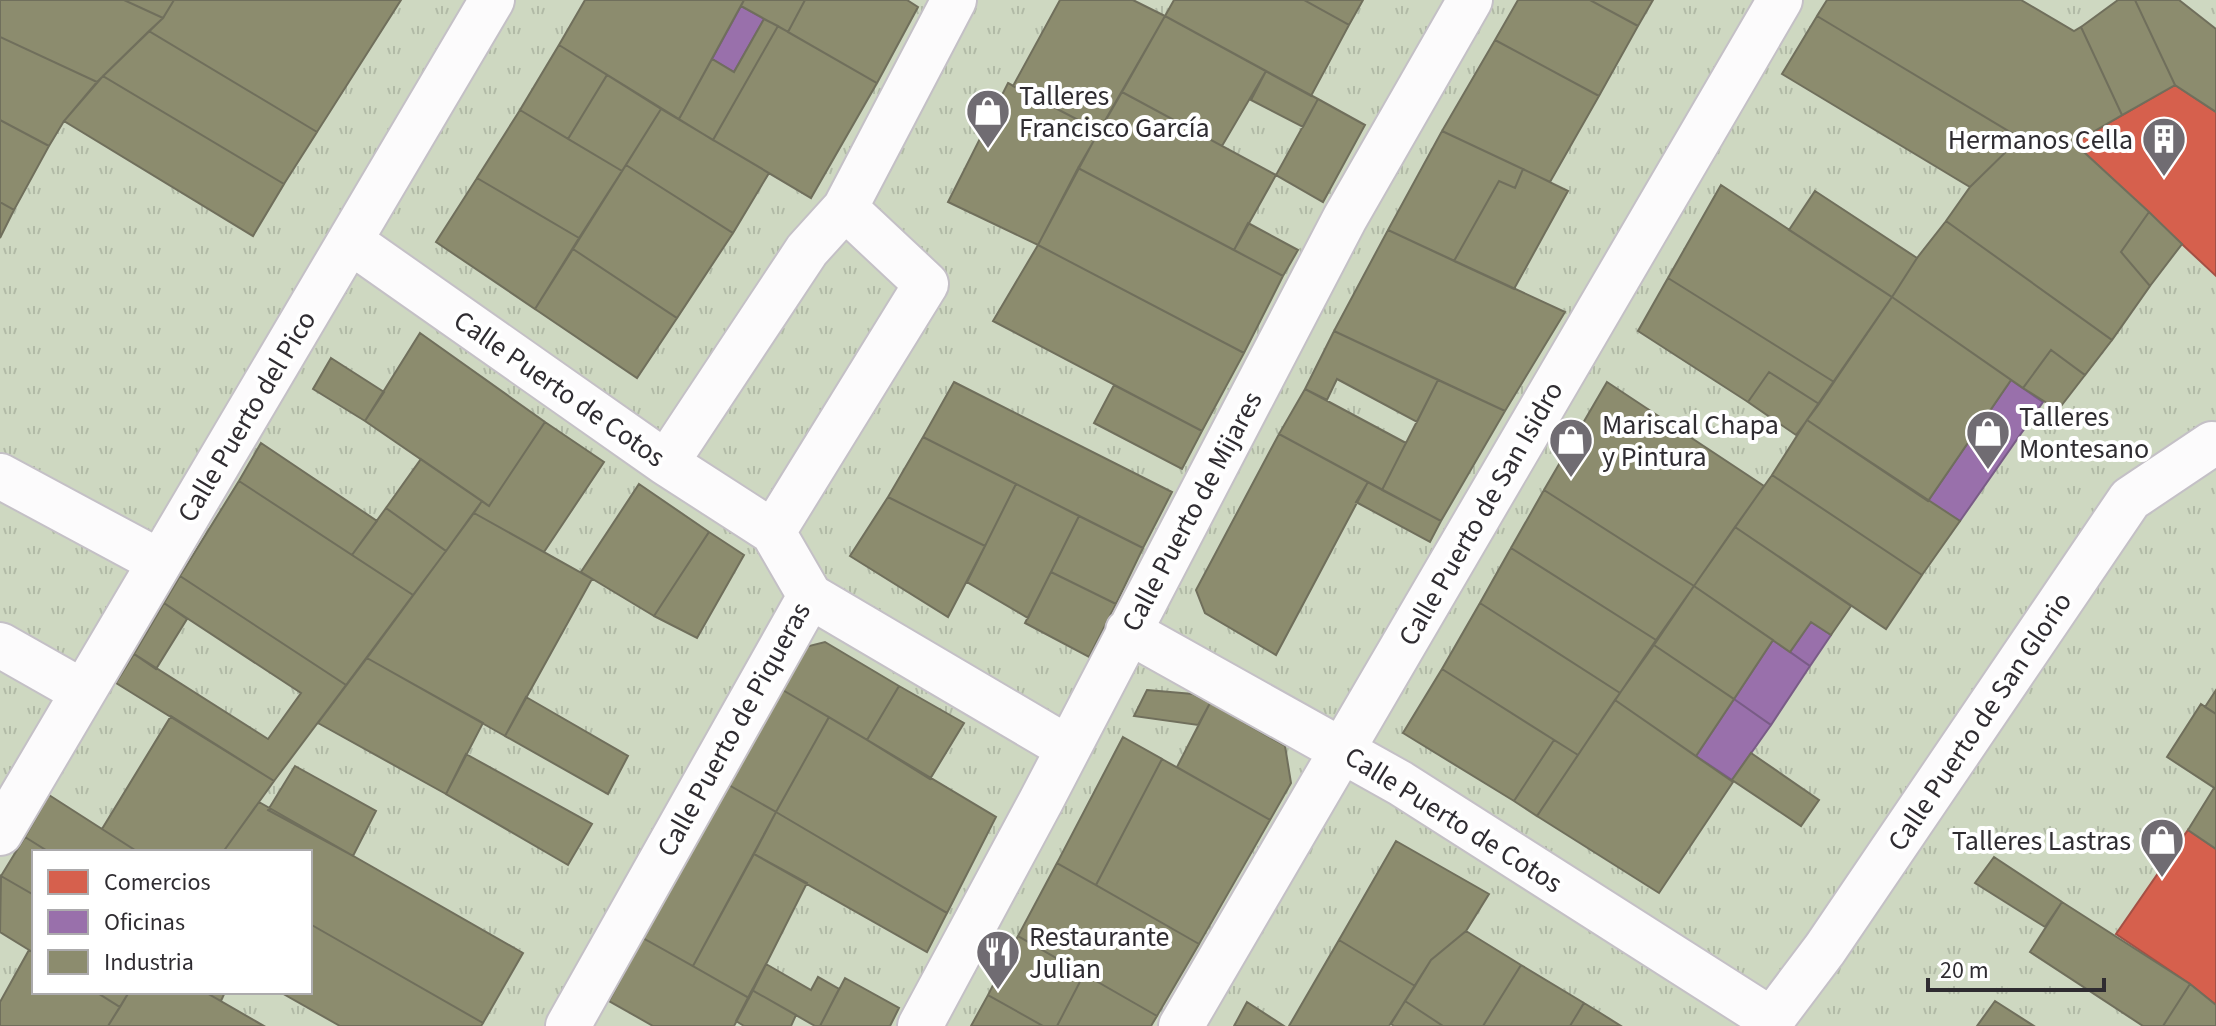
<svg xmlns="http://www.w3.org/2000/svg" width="2216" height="1026" viewBox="0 0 2216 1026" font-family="'Source Sans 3',sans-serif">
<defs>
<pattern id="grass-tufts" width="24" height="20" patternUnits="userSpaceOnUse" patternTransform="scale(2)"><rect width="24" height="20" fill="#ced8c1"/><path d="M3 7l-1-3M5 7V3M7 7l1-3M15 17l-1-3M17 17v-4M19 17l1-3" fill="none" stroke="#b1baa6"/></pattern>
</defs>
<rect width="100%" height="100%" fill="#e8e2ea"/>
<path fill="url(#grass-tufts)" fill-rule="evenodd" d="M0,0H2216V1026H0ZM34,852H310V992H34Z"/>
<path fill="#d6604d" stroke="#a45045" stroke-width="2" d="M2175,85L2216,112V276L2074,143Z
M2188,830L2216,849V1005L2190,984L2116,934Z"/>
<path fill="#9970ab" stroke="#795c86" stroke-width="2" d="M741,6L764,19L734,72L712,59Z
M2011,380L2043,402L1960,521L1928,501Z
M1811,622L1831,635L1810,666L1790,652Z
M1773,640L1810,666L1771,725L1734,699Z
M1734,699L1771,725L1732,780L1696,756Z"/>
<path fill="#8c8c6e" stroke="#706f5c" stroke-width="2" d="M0,0H124L163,18L97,82L0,37Z
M124,0H174L163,18Z
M174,0H401L317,132L149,31L163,18Z
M585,0H744L679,119L559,45Z
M744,0H805L788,32L741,6Z
M805,0H907L918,7L877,83L788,32Z
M1060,0H1133L1165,16L1099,131L1013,86Z
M1174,0H1304L1349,25L1311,96L1165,16Z
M1304,0H1363L1349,25Z
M1518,0H1590L1638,26L1599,96L1495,40Z
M1590,0H1653L1638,26Z
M1827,0H2021L2074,31L2081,27L2122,115L2074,143L2020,138L1817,16Z
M2118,0H2135L2175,85L2122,115L2081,27Z
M2135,0H2179L2216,29V112L2175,85Z
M1165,16L1266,71L1222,146L1122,92Z
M1817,16L2020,138L1970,187L1782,74Z
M764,19L778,26L713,140L679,119L712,59L734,72Z
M778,26L877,83L811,198L713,140Z
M149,31L317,132L284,184L103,76Z
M0,37L97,82L64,121L49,146L0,120Z
M1495,40L1599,96L1550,182L1442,131Z
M559,45L607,75L568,139L520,110Z
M1266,71L1318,99L1303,127L1251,100Z
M607,75L661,109L622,171L568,139Z
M103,76L284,184L253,236L64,121Z
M1008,83L1099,131L1038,245L948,202Z
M1122,92L1276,175L1234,250L1078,168Z
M1318,99L1365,125L1323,202L1276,175Z
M661,109L769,173L733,233L626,165Z
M520,110L622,171L579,238L477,178Z
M0,120L49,146L14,210L0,202Z
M1442,131L1523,169L1515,188L1499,181L1454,261L1388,230Z
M2020,138L2074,143L2149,212L2121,252L2150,286L2112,340L1946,221L1970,187Z
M626,165L733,233L677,318L573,249Z
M1078,168L1283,276L1244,353L1038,245Z
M1523,169L1568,191L1514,289L1454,261L1499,181L1515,188Z
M477,178L579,238L535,309L436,242Z
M1721,185L1892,297L1834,382L1668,278Z
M1815,191L1917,258L1892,297L1789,230Z
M0,202L14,210L0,238Z
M2149,212L2182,244L2150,286L2121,252Z
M1946,221L2112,340L2085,375L2051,350L2023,388L1892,297L1917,258Z
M1248,223L1298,250L1283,276L1234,250Z
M1388,230L1565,312L1505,411L1334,331Z
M1038,245L1244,353L1202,431L993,321Z
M573,249L677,318L637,378L535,309Z
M1668,278L1834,382L1819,404L1769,372L1748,402L1638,331Z
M1892,297L2011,380L1928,501L1807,420Z
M1334,331L1438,380L1417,422L1337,379L1327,400L1305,389Z
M420,333L545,422L489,506L365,421Z
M2051,350L2085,375L2058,410L2023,388Z
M331,358L384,392L365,421L313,389Z
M1769,372L1819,404L1796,435L1748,402Z
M1438,380L1505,411L1441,521L1382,490Z
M954,382L1172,492L1143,548L923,437Z
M1607,382L1764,486L1694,586L1544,490Z
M1114,385L1202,431L1182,469L1094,423Z
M1305,389L1406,443L1382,490L1279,434Z
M1807,420L1960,521L1922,575L1772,475Z
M545,422L604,462L544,552L474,513L482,501L489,506Z
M1279,434L1368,482L1276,655L1205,613L1196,590Z
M923,437L1016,484L985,546L888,497Z
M261,443L377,521L352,555L239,481Z
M421,459L482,501L446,551L386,508Z
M1772,475L1922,575L1886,629L1735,527Z
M239,481L413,595L346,685L180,576Z
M1368,482L1441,521L1430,542L1356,502Z
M639,484L709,532L654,616L581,572Z
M1016,484L1079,516L1028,618L967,582Z
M1544,490L1694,586L1656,640L1511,548Z
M888,497L985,546L948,617L850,556Z
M386,508L446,551L413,595L352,555Z
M474,513L592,579L505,736L367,658Z
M1079,516L1143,548L1116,604L1051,572Z
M1735,527L1851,606L1831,635L1811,622L1790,652L1694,586Z
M709,532L744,555L697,638L654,616Z
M1511,548L1656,640L1620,693L1480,603Z
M1051,572L1116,604L1089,657L1025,623Z
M180,576L346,685L274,781L116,683L134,654L268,739L301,693L164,603Z
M1694,586L1773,640L1734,699L1654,645Z
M164,603L187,619L156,669L134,654Z
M1480,603L1620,693L1578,755L1442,669Z
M825,642L899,686L867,740L781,689L805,647Z
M1654,645L1734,699L1696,756L1615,700Z
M367,658L483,723L446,794L318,723Z
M1442,669L1554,740L1514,801L1403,733Z
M899,686L964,723L930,779L867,740Z
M781,689L829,717L776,812L727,784Z
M1147,690L1193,694L1210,703L1198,725L1134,716Z
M2216,690V714L2205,707Z
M526,697L628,756L608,794L505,736Z
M1615,700L1733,782L1659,893L1537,816Z
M1210,703L1285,746L1291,783L1270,820L1177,767Z
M2201,704L2216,714V789L2167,757Z
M171,716L274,781L223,852H138L102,829Z
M829,717L996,817L947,913L776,812Z
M1123,737L1162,759L1096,885L1057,863Z
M1554,740L1578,755L1537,816L1514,801Z
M1751,753L1819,800L1801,826L1732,780Z
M466,754L592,824L568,865L446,794Z
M1162,759L1270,820L1199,944L1096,885Z
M295,766L376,811L353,856L268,810Z
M727,784L776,812L693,966L643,938Z
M2214,788L2216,789V849L2188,830Z
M49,795L102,829L138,852H49L25,837Z
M259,802L523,953L483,1023L310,924V852H223Z
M776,812L947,913L927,952L754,854Z
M25,837L49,852H34V895L1,876Z
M1396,841L1489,894L1466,931L1431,960L1415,986L1339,940Z
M754,854L807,883L749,998L693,966Z
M1994,857L2062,902L2045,927L1975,883Z
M1057,863L1199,944L1157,1016L1018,936Z
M1,876L34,895V953L0,932Z
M2062,902L2190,984L2163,1026H2143L2030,952Z
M310,924L483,1023L481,1026H340L280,992H310Z
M1466,931L1521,965L1483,1026H1443L1405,1001L1431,960Z
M1018,936L1084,974L1057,1026H1043L988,995Z
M643,938L749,998L734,1026H653L609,1001Z
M1339,940L1415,986L1389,1026H1289Z
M29,950L34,953V992H96L120,1007L108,1026H0V1002Z
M766,964L811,990L818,977L839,989L820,1026H815L752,990Z
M1521,965L1584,1003L1570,1026H1483Z
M1084,974L1157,1016L1151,1026H1057Z
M845,978L899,1008L890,1026H820Z
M2190,984L2216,1005V1026H2163Z
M752,990L796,1015L791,1026H744L736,1021Z
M96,992H129L120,1007Z
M129,992H205L264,1026H108Z
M205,992H225L221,1001Z
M988,995L1043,1026H971Z
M1405,1001L1443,1026H1394L1391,1024Z
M1995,1001L2034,1026H1977Z
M1247,1002L1284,1026H1234Z
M1584,1003L1602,1014L1621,1026H1570Z"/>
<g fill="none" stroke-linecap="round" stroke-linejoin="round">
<g stroke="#c4c0c6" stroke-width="48">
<path id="minor" d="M845,208L926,284L773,532L810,596L1068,748
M350,241L666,463L773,532
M666,463L807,250L845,208L954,0
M0,476L160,562
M1128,631L1400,783L1772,1020
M0,645L83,692
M0,833L492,0
M568,1026L810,596
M920,1026L1041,801L1345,218L1470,0
M1181,1026L1780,0
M1767,1026L1825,949L2130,499L2212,444L2216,445"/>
</g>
<use href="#minor" stroke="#fcfbfc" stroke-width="44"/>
</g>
<defs>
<g id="shop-pin" transform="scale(2.3)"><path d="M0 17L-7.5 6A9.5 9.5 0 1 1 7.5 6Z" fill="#706c72" stroke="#fff"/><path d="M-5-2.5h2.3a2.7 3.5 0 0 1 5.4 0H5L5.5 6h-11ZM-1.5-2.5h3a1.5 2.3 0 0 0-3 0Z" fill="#fff"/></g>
<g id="building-pin" transform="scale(2.3)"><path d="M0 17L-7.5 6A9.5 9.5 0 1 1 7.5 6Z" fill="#706c72" stroke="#fff"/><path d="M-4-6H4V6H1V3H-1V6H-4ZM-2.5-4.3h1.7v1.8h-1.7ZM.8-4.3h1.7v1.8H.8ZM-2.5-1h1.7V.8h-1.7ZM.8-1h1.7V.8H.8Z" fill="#fff"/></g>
<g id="restaurant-pin" transform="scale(2.3)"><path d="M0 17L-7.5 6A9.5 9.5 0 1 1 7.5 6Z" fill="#706c72" stroke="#fff"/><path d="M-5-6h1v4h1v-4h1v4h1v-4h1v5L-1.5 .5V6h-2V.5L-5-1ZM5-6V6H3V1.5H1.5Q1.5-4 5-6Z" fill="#fff"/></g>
</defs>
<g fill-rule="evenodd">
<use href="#shop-pin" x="988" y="111"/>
<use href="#building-pin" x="2164" y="139"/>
<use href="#shop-pin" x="1988" y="432"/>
<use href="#shop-pin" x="1571" y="440"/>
<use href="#shop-pin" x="2162" y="840"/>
<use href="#restaurant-pin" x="998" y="952"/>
</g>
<g text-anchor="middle" stroke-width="8" stroke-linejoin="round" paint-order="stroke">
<g font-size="28" fill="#2f2c31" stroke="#fff" text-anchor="start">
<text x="1019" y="105">Talleres<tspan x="1019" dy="32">Francisco García</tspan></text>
<text x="2133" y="149" text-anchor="end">Hermanos Cella</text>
<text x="2019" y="426">Talleres<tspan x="2019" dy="32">Montesano</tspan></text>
<text x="1602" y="434">Mariscal Chapa<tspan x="1602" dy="32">y Pintura</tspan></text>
<text x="2131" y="850" text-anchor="end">Talleres Lastras</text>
<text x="1029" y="946">Restaurante<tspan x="1029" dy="32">Julian</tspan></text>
</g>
<g font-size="28" fill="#2f2c31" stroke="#fff">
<text transform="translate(560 388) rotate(35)" y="10">Calle Puerto de Cotos</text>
<text transform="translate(246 416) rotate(-59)" y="10">Calle Puerto del Pico</text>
<text transform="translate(1191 511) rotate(-62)" y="10">Calle Puerto de Mijares</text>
<text transform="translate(1480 513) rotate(-60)" y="10">Calle Puerto de San Isidro</text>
<text transform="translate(1979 721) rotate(-56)" y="10">Calle Puerto de San Glorio</text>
<text transform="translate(733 729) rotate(-61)" y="10">Calle Puerto de Piqueras</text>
<text transform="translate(1454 819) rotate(32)" y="10">Calle Puerto de Cotos</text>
</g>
</g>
<rect x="32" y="850" width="280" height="144" fill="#ffffff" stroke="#acabad" stroke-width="2"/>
<rect x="48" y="870" width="40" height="24" fill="#d6604d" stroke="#acabad" stroke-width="2"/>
<text x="104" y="890" font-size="24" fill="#2f2c31">Comercios</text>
<rect x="48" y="910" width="40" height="24" fill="#9970ab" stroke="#acabad" stroke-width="2"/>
<text x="104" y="930" font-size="24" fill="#2f2c31">Oficinas</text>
<rect x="48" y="950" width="40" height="24" fill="#8c8c6e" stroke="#acabad" stroke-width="2"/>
<text x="104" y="970" font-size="24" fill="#2f2c31">Industria</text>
<path d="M1928 978v12h176v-12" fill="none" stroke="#2f2c31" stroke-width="4"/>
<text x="1940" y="978" font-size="24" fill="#2f2c31" stroke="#ffffff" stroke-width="6" paint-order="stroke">20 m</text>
</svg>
